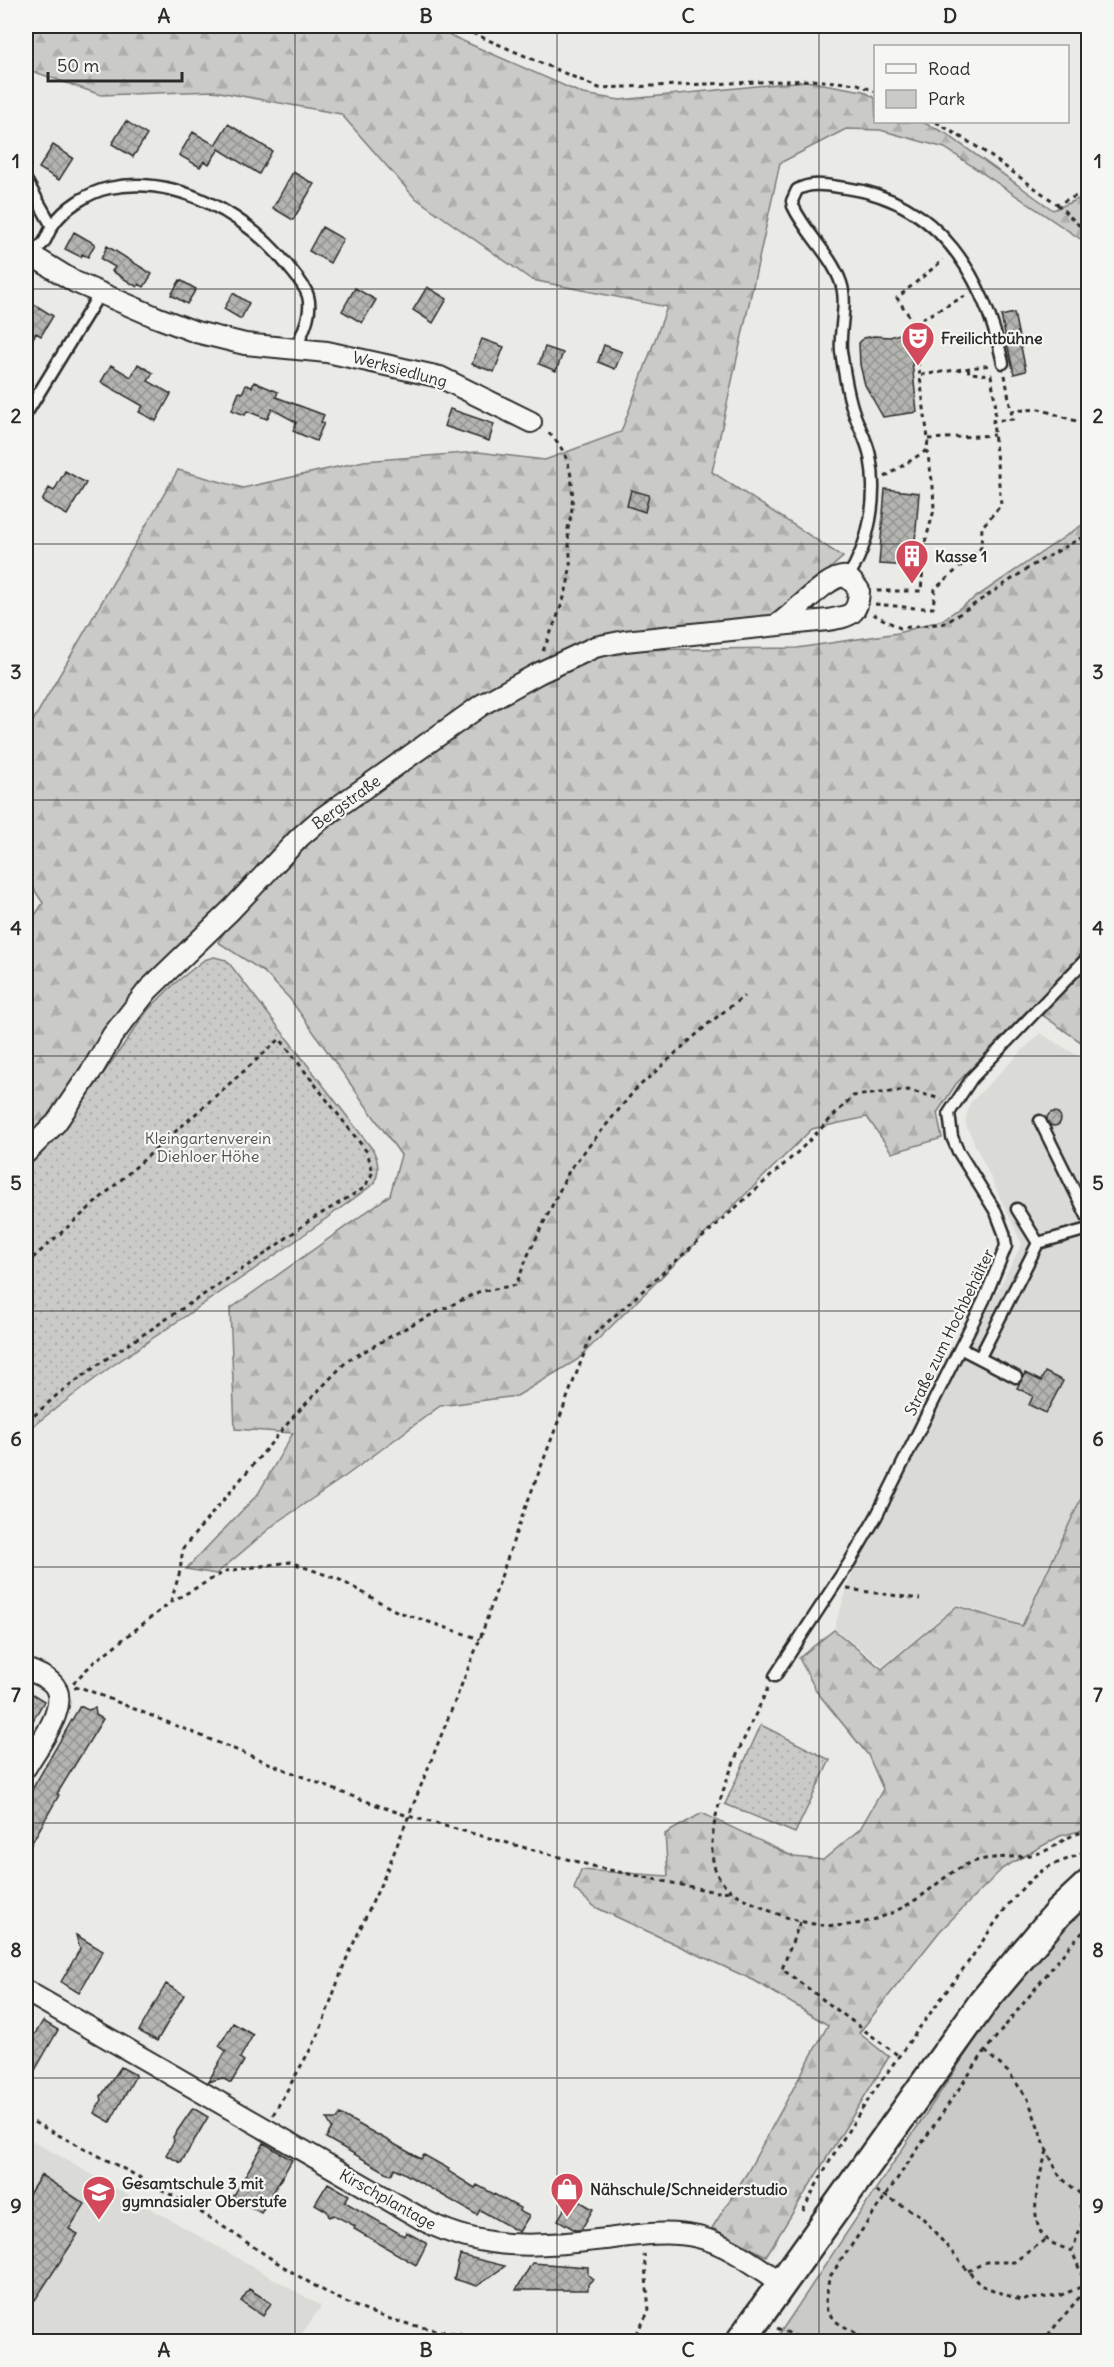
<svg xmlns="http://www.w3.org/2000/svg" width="1114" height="2367" viewBox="0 0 1114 2367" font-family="Delius,sans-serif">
<defs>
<pattern id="forest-firs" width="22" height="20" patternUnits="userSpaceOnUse" patternTransform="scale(1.5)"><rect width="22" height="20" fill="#cacac7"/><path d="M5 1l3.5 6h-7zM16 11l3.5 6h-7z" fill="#aeaeab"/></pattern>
<pattern id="garden-dots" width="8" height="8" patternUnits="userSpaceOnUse" patternTransform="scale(1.5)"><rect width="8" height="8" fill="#cacac7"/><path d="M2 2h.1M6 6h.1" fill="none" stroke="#aeaeab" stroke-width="1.8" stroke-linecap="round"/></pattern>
<pattern id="building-cross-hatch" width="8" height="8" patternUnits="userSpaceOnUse" patternTransform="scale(1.5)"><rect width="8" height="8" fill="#b4b4b1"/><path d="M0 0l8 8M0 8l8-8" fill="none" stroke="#939390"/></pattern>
</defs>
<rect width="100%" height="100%" fill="#eaeae6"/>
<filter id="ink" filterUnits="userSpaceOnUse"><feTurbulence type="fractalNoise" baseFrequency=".0167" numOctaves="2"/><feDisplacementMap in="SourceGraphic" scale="12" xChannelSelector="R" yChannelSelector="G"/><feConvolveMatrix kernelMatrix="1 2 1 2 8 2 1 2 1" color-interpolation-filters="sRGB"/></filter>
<g filter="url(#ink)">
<path fill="#dadad6" d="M1040,1033L1088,1062V1480L1022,1625L957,1604L883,1666L834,1628L854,1568L1022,1244L965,1123L970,1103Z
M26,2137L321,2306L297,2341H26Z"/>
<path fill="#cacac7" stroke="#7a7a79" stroke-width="1.5" d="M1088,1906V2341L774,2342L995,2010L1066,1925Z"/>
<path fill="url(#forest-firs)" stroke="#7a7a79" stroke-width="1.5" d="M26,26H429L583,94L620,100L806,81L863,91L875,98L876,122H922L945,133L1053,210L1088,195V244L945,148L880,130L846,129L780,163L712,472L843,557L774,618L610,650L797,648L898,633L942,620L1088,521V1047L1031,1007L956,1084L937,1113L942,1138L892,1153L867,1117L812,1129L577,1360L517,1396L440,1406L347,1475L275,1524L216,1574L186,1569L258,1494L293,1433L235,1429L230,1309L390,1195L401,1155L290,999L264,972L218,942L235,916L302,849L370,796L488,711L606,651L602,636L279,845L50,1117L26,1143V1080L30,1071L26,1055V929L43,903L26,877V733L178,470L243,488L364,461L478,452L545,460L621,432L667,307L532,280L414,197L341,114L214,91L101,95L26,69Z
M1088,1483V1829L1060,1836L1003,1868L940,1931L859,2033L889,2057L766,2256L712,2228L747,2173L828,2025L755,1981L595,1907L574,1889L581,1870L668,1876L665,1834L702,1813L794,1857L823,1860L860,1829L883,1789L868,1755L817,1692L799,1658L834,1630L882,1669L957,1606L1022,1626Z"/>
<path fill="url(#garden-dots)" stroke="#7a7a79" stroke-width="1.5" d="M214,957L226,960L232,967L373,1150C379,1162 379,1170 375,1183L287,1247L112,1366L26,1431V1168L68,1124L148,1010L174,984L204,960Z
M761,1725L830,1760L795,1833L725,1804Z"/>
<path fill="url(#building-cross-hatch)" stroke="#2b2b2b" stroke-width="1.5" d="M126,121L147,135L133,157L112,144Z
M228,124L272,151L259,174L219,149L209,164L204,161L200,167L179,155L193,132L215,145Z
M53,145L73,158L59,180L39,168Z
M293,172L314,184L293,220L273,208Z
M322,227L343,239L330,263L309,251Z
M74,232L95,244L88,257L82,254L81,257L65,249Z
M107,246L152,274L144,287L139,284L137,287L112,271L115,267L101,259Z
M180,280L196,289L187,304L171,295Z
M427,287L447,299L433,323L413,310Z
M355,288L376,300L362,323L342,311Z
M233,293L249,303L241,319L224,309Z
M32,303L53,316L41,336L36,333L26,350V314Z
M1014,313L1026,371L1014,374L1001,316Z
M909,331L917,412L883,417L865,385L860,365L859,343L864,338L874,336L890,337Z
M482,339L504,347L494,372L472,364Z
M604,345L622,352L615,369L598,362Z
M545,347L563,353L556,371L539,364Z
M138,364L153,373L148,381L171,394L156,421L139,412L143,406L101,382L111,365L131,377Z
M254,382L278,392L276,397L324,415L321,422L324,423L316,441L293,431L296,422L272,409L267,419L247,411L245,415L232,410L239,392L242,393L246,385L252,387Z
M450,409L494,424L489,441L444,426Z
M65,471L86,483L67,515L42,501L49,488L54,491Z
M885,489L919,493L913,566L879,564Z
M631,490L649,495L645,512L627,506Z
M1047 1119a7 7 0 1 1 14 0a7 7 0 1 1-14 0Z
M1045,1372L1063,1381L1046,1413L1029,1405L1033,1396L1017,1388L1025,1373L1041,1381Z
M26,1690L44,1701L26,1733Z
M80,1706L88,1710L95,1708L96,1715L103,1719L57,1794L59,1795L26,1853V1800Z
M76,1935L103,1951L79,1993L61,1982L80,1949Z
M166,1984L184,1995L157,2041L139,2031Z
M43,2021L58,2030L26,2086V2045L31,2036L35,2034Z
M233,2023L253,2035L240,2058L244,2061L231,2083L222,2078L208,2082L226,2051L219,2046Z
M121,2067L136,2075L110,2122L94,2113L102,2100L101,2096Z
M193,2108L208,2117L181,2163L166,2155L174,2141L173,2137Z
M340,2114L421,2159L424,2155L449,2169L448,2171L475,2188L477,2185L520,2208L519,2211L529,2216L519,2232L480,2210L477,2215L395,2168L391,2175L326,2138L332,2128L327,2119H337Z
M264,2143L292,2160L261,2213L233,2197Z
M41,2175L85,2204L69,2229L78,2234L35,2300L26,2294V2199Z
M328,2183L349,2195L345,2202L404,2236L406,2232L427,2243L416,2265L354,2229L355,2226L334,2215L329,2217L327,2211L315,2204Z
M558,2189L593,2209L581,2230H575L558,2220L566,2206Z
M460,2255L505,2266L477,2286L454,2279Z
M532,2263L588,2267V2275L593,2279L588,2284V2290H516Z
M249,2289L271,2303L263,2316L241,2301Z"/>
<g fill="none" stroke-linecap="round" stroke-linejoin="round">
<g stroke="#2b2b2b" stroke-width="15">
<path id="service" d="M26,180L52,226
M26,251C49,246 43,240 53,225C64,208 89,192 109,188C176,174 247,215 288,266C295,275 305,285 308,296C313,314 302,333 296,348
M26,414L100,293
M847,578C870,545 878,495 870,456C867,440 859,428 854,413C847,394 844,371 841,351C839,329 848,303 841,283C831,254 806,234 793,206L792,201L797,190C812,181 830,186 846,188C940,201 984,277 1003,363
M1040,1121L1088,1218
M1017,1209L1038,1243
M960,1348L1016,1377
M980,1357L1038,1243L1088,1229
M775,1676L849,1563L876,1517L984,1300L1006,1246L1004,1233L996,1212L958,1151L952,1137L949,1113L972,1078L1088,957"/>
</g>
<g stroke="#2b2b2b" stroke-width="24">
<path id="minor" d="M26,252L75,282L156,317L196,332L245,344L327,352L440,377L531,422
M26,1153L56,1123L94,1067L112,1036L148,990L231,910L300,837L322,818L483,704L539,673L595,647L625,641L828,620C851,616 858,615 859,590C855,585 852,580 846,577C831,572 793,615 778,624
M26,1669C34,1672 44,1676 51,1682C74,1702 37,1747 26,1767
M26,1991L427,2222C487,2252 541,2246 606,2239C636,2235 668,2230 698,2237C728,2244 756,2266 782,2283"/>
</g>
<g stroke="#2b2b2b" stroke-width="33">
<path id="secondary" d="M740,2342L984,2001L1058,1913L1088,1885"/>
</g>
<path stroke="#2b2b2b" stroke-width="3" stroke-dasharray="4.5 4.5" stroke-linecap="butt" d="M456,26L599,88L812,80L858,84L876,92
M936,122L982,150L1057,204L1088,191
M1057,204L1088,234
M914,323L965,296
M968,368L969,373L991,375L996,408L993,421
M921,375L991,365
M1005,375L1011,411L1039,409L1076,421H1088
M928,439L994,435
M885,477L927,450L928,439L918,361L923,344L914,323L897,298L943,260
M877,591H909
M916,591H921L925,543L934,510L933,486L927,450
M875,604L915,608
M921,608H933L935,589L981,548L982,527L1001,505L993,421L1013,419L1011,411
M873,614L900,628L946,623L1033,565L1079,539L1088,536
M543,651C554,624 568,596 570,567C571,554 568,542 568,529C569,522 572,514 572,506C574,479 569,448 546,431
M26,1264L280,1039L367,1152L373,1172L364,1188L309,1221L265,1254L106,1359L58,1394L26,1423
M847,1589L920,1599
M171,1602L180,1571L183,1548L294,1416L347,1361L411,1325L478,1292L516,1285L528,1255L570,1169L635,1090L708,1024L744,996
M73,1683L94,1662L171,1602L226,1571L290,1562L340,1580L396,1611L480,1639
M74,1688L80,1687L343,1793L408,1816L600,1868L716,1892L731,1891
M768,1688C748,1732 694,1830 718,1876C725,1889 737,1895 749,1901C811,1933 861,1936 920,1897C937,1885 952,1869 973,1862C994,1855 1015,1859 1035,1854C1056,1850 1067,1832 1088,1832
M800,1922L782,1969L899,2056
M985,2051L1008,2072L1028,2099L1047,2151L1060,2177L1083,2196
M273,2115L318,2036L345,1962L385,1875L480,1639L518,1527L590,1338L799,1151L853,1096L908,1090L941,1099
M26,2118C86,2150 147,2179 205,2215C255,2246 303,2284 357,2307C403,2327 454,2333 502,2342
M1047,2151C1040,2173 1026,2220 1046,2239C1052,2244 1064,2248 1072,2251
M876,2191L921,2216L980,2285L1020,2300L1059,2296L1088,2284
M803,2211C847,2121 910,2041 969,1961C989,1933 1012,1893 1040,1872C1055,1861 1074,1860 1088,1848
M968,2271L986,2262H1014L1046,2239
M1086,2285L1072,2251L1084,2218L1080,2206L1085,2188L1088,2160
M777,2328L809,2342
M631,2342L649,2311L644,2254
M871,2342L838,2323L827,2312L826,2301L829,2278L985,2051L1072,1943L1088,1927
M1042,2342L1088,2287"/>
<use href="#service" stroke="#f6f6f2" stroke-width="10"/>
<use href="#minor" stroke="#f6f6f2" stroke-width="20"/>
<use href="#secondary" stroke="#f6f6f2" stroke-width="28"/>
</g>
</g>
<path fill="none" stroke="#2b2b2b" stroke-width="1.5" stroke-opacity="0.55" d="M295,26V2342M557,26V2342M819,26V2342M26,289H1088M26,544H1088M26,800H1088M26,1056H1088M26,1311H1088M26,1567H1088M26,1823H1088M26,2078H1088"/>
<defs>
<g id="theatre-pin" transform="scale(1.725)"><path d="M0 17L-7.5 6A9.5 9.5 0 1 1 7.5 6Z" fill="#d1495b" stroke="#f6f6f2"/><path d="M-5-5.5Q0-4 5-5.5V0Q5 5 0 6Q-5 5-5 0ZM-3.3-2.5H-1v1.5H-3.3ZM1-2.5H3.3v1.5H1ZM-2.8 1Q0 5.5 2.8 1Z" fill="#fff"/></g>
<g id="building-pin" transform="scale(1.725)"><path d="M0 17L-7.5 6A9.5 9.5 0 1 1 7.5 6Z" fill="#d1495b" stroke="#f6f6f2"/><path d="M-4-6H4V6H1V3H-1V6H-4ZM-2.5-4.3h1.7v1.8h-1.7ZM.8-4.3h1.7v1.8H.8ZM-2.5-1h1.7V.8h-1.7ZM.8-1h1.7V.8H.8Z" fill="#fff"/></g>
<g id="shop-pin" transform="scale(1.725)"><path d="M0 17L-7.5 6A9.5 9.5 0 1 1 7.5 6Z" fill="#d1495b" stroke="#f6f6f2"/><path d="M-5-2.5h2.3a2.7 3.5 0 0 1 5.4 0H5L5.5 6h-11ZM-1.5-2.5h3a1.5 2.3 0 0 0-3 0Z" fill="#fff"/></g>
<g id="school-pin" transform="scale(1.725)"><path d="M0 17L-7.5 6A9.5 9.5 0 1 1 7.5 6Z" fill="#d1495b" stroke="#f6f6f2"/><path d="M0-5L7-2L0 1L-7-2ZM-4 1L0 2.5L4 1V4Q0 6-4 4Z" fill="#fff"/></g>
</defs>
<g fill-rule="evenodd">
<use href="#theatre-pin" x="918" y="338"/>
<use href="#building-pin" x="912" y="556"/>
<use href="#shop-pin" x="567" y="2189"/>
<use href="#school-pin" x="99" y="2192"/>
</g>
<g text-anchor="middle" stroke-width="4.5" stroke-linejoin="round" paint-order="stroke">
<g font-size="16" font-weight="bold" fill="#2b2b2b" stroke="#f6f6f2" text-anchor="start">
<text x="941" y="344">Freilichtbühne</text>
<text x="935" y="562">Kasse 1</text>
<text x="122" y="2189">Gesamtschule 3 mit<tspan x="122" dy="18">gymnasialer Oberstufe</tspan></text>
<text x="590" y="2195">Nähschule/Schneiderstudio</text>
</g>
<g font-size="16" fill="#2b2b2b" stroke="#f6f6f2">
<text transform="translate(400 369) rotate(15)" y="6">Werksiedlung</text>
<text transform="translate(346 802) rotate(-36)" y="6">Bergstraße</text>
<text transform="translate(949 1332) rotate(-64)" y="6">Straße zum Hochbehälter</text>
<text transform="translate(388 2199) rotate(29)" y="6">Kirschplantage</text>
</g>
<g font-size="16" fill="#535352" stroke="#f6f6f2">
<text x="208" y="1144">Kleingartenverein<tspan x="208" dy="18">Diehloer Höhe</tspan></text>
</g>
</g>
<rect width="1114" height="2367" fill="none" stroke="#f6f6f2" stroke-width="66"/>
<rect x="874" y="45" width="195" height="78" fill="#f6f6f2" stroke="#a5a5a2" stroke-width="1.5"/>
<rect x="886" y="64" width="30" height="9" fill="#f6f6f2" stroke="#a5a5a2" stroke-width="1.5"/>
<text x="928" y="75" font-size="18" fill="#2b2b2b">Road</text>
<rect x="886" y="90" width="30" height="18" fill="#cacac7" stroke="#a5a5a2" stroke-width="1.5"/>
<text x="928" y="105" font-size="18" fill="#2b2b2b">Park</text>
<path d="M48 72v9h134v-9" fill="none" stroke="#2b2b2b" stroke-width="3"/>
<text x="57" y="72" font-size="18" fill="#2b2b2b" stroke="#f6f6f2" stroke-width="4.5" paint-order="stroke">50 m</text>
<rect x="33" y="33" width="1048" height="2301" fill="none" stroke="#2b2b2b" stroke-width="2"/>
<g font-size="20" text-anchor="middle" font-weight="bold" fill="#2b2b2b">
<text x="164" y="23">A</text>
<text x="426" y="23">B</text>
<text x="688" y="23">C</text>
<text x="950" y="23">D</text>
<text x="16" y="168">1</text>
<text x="1098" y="168">1</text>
<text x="16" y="423">2</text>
<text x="1098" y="423">2</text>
<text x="16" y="679">3</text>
<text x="1098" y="679">3</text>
<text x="16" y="935">4</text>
<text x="1098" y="935">4</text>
<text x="16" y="1190">5</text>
<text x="1098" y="1190">5</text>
<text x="16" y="1446">6</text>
<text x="1098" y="1446">6</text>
<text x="16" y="1702">7</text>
<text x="1098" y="1702">7</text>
<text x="16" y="1957">8</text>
<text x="1098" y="1957">8</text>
<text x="16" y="2213">9</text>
<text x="1098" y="2213">9</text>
<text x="164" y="2357">A</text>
<text x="426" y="2357">B</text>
<text x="688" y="2357">C</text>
<text x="950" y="2357">D</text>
</g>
</svg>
